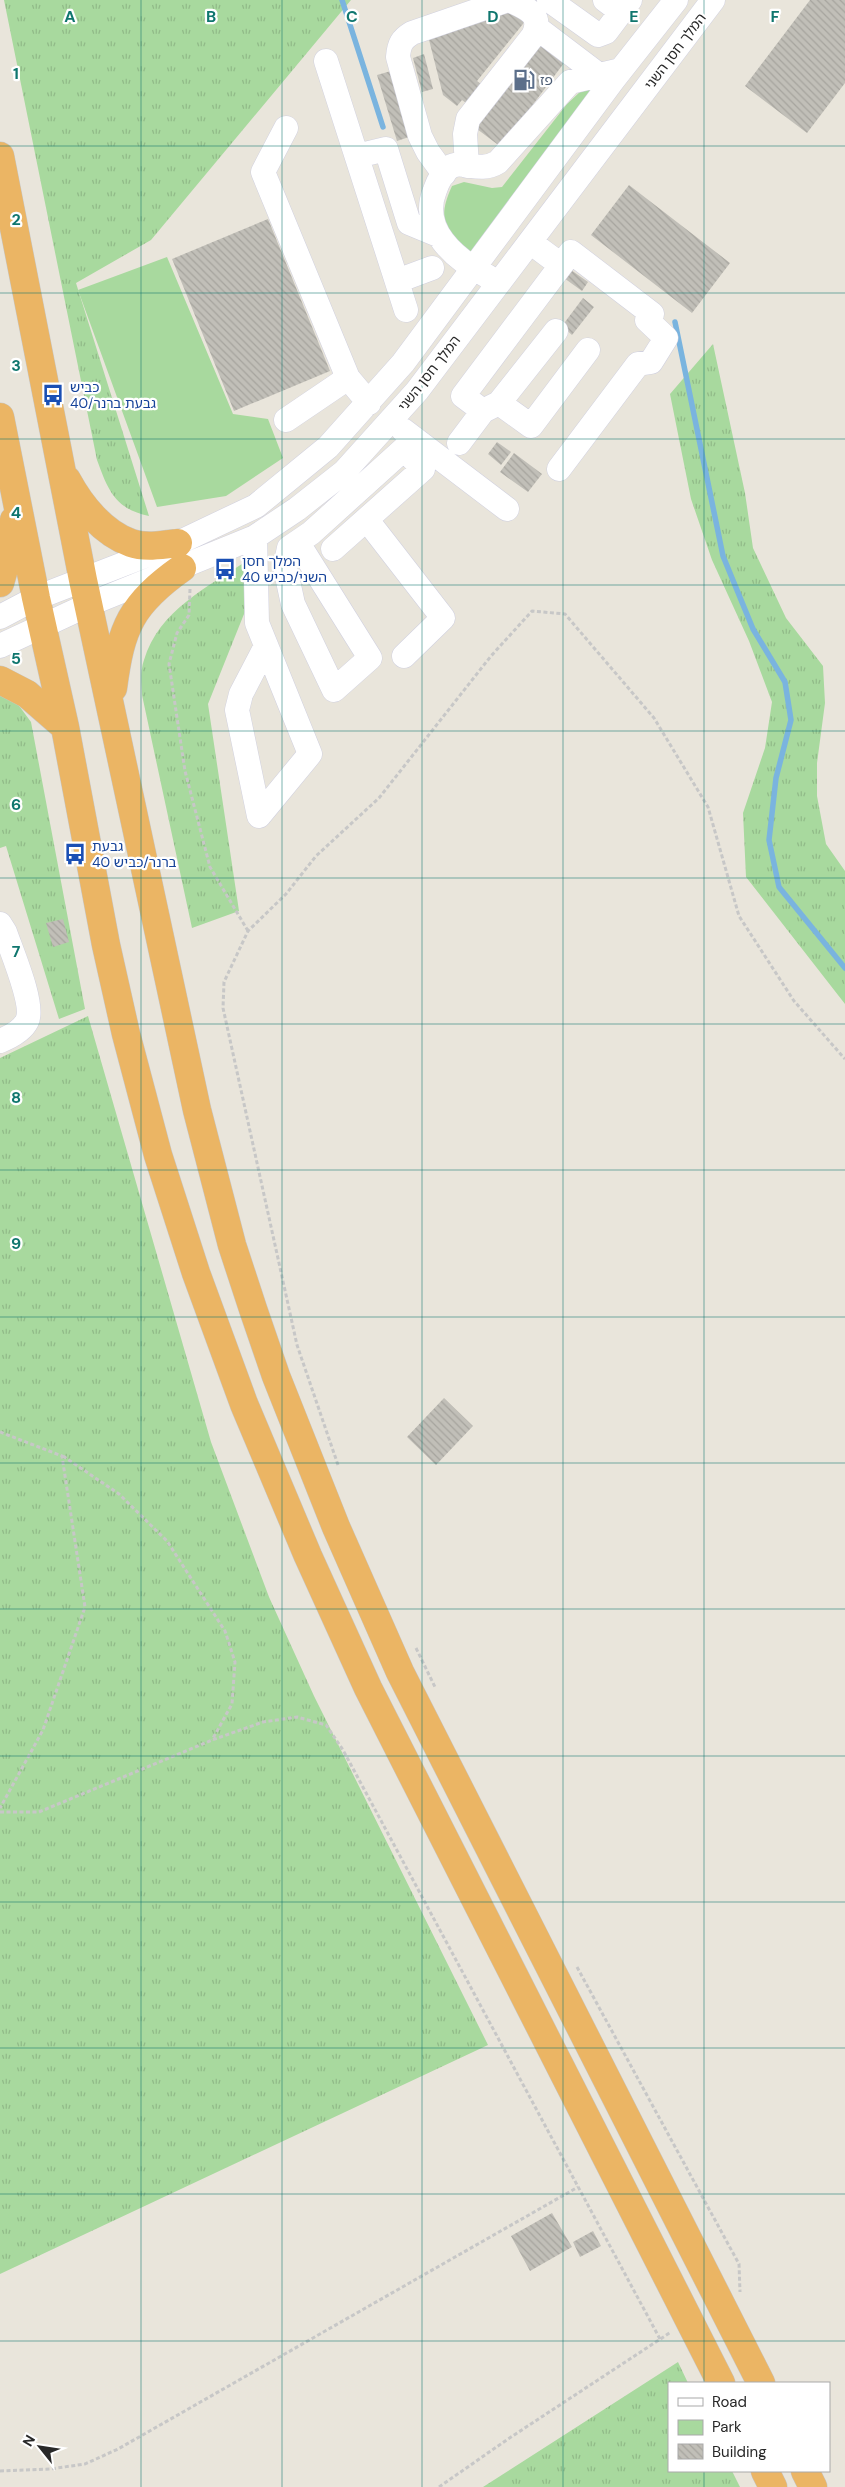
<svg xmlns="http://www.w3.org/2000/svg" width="845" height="2487" viewBox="0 0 845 2487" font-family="'DM Sans','Noto Sans Hebrew',sans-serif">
<defs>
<pattern id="grass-tufts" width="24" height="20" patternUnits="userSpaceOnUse" patternTransform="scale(1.25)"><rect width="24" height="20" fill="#a8d99e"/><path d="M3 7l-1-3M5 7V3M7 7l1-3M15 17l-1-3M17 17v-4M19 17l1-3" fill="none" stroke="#91ba88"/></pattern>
<pattern id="building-back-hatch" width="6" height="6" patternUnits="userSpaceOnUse" patternTransform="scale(1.25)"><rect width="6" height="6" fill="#c1bfb8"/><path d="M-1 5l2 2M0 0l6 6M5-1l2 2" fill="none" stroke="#a6a49e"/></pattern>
</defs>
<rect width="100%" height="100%" fill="#e9e5db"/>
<path fill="url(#grass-tufts)" d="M4,0H351L151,240L76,283L149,516C115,509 108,490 97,460Z
M713,344L745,493L753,548L786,618L823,666L825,703L817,763V796L826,844L845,871V1004L746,877L743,813L765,748L772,702L749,641L712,560L691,499L670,394Z
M248,560L254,589L208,704L239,911L192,928L142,695C142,684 140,670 144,660C159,610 208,587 248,560Z
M0,693L17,703L31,722L85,1009L59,1019L6,846L0,848Z
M88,1016L211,1442L269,1597L314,1696L488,2045L0,2274V1058Z
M678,2362L688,2383H669V2471H732L740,2487H483Z"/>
<path fill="#a8d99e" d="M596,88L470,254C446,230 436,221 452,186L464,182L492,188L502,187L567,104L581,91Z
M167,257L233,414L268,419L283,458L226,496L157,507L78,290Z"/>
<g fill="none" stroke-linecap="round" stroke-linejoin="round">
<path stroke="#7ab4df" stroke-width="5.5" d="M342,0L383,127
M675,322L723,556L753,629L785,682L791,720L776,778L769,840L779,887L845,968"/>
</g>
<path fill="url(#building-back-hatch)" d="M810,0H845V83L807,133L745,86Z
M508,4L527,19L477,81L495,95L538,38L567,59L501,147L473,126L482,115L462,100L457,106L443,95L427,32Z
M424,54L433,89L422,92L413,58Z
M391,71L412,136L397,141L377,75Z
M629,185L730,263L692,313L591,235Z
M268,219L330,371L234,411L172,259Z
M571,270L588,282L582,291L564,278Z
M583,298L594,307L572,335L562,326Z
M497,442L511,452L501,465L488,454Z
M514,453L542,474L528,492L500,472Z
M63,919L69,942L53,947L46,923Z
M444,1398L473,1426L436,1465L407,1437Z
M552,2213L572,2247L530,2271L511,2236Z
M593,2231L601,2246L580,2257L573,2242Z"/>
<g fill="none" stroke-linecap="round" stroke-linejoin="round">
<g stroke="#d1d1df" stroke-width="25">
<path id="minor" d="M549,0L598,35L606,32L630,0
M605,0L621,12
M537,28L599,75
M326,61L406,310
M286,128L263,172L348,378L369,403
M357,156L386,149L409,223L438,235
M467,166L465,134L468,119L533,36C544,14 526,8 509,0
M444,174L428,152L420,136L398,57C399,44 402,39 412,33L508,0
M530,242L561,265
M487,276C455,259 419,229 435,190C438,181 442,173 450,167C462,159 479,174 498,162L570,82L621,70
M397,281L432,268
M499,403L531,426L588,350
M483,411L463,396L571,252L652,314L647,320L666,338L651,362L638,364L559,469
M286,420L348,378
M403,430L507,509
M459,443L483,411L499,403L556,331
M367,520L443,618L404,656
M255,537L257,623L310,754L259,816L237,710L241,694L266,646
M298,543L370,658L334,690L293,604L285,567L289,548L311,533L415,439
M333,549L423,469L404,449
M0,617L36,598L178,543L256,506L328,447L403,363L613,80L676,0
M0,646L90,604L255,537L297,509L344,472L417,391L713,0
M0,924L5,932C11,950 35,1005 27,1021C22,1031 10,1037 0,1041"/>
</g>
<g stroke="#c7c7c7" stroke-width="29">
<path id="highway" d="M0,156L83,580L197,1110L232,1245L253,1309L276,1376L336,1527L400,1672L761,2383
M0,417L36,598L65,727L106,945L126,1034L158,1155L196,1273L244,1404L308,1556L368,1688L721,2383
M67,480C81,506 103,533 131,543C145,548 163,545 178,543
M0,583L10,548L14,520
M0,680L27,694L65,727
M113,688C121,627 131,604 182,568
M765,2471L773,2487
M805,2471L813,2487"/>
</g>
<path stroke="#c7c7c7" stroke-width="3" stroke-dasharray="4 2.5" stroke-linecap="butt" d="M190,589L189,615L177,633L169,664L185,771L210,867L248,931
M0,1432L62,1456L85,1607L43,1730L0,1808
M63,1456L119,1494L167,1541L225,1631L235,1662L232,1704L212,1740
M338,1465L297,1345L223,1008L224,982L248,931L286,894L316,856L379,798L491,656L532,611L565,614L654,718L708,807L739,916L794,1001L845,1059
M416,1648L435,1687
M0,1812H39L212,1740L263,1722L297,1717L326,1725L343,1750L660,2339
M577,1967L739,2264L740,2292
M0,2471L50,2469L85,2464L118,2449L578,2187
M439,2487L508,2439L671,2332"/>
<use href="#minor" stroke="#fff" stroke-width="24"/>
<use href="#highway" stroke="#ebb564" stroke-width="28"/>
</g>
<path fill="none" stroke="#0f766e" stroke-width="1" stroke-opacity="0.55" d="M141,0V2487M282,0V2487M422,0V2487M563,0V2487M704,0V2383M0,146H845M0,293H845M0,439H845M0,585H845M0,731H845M0,878H845M0,1024H845M0,1170H845M0,1317H845M0,1463H845M0,1609H845M0,1756H845M0,1902H845M0,2048H845M0,2194H845M0,2341H845M704,2471V2487"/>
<defs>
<g id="fuel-bare" transform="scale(1.725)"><path d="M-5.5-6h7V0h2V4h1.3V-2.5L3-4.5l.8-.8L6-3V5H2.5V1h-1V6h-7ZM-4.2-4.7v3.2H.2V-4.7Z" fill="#5c6f8a" stroke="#fff" stroke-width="2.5" paint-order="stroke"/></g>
<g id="bus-bare" transform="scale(1.725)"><path d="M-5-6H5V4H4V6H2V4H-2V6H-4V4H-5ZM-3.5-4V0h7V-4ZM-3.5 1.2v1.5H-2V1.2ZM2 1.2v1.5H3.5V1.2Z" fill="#1a4fb4" stroke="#fff" stroke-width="2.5" paint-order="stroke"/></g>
</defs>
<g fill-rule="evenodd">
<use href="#fuel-bare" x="524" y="80"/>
<use href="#bus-bare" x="53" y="395"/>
<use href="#bus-bare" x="225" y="569"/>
<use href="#bus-bare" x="75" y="854"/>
</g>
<g text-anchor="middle" stroke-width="4.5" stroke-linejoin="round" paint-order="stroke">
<g font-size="14" fill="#282828" stroke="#fff">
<text transform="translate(675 51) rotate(-53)" y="5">המלך חסן השני</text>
<text transform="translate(429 373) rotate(-52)" y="5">המלך חסן השני</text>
</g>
<g font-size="14" fill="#4e5e75" stroke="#fff" text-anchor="start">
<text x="540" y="85">פז</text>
</g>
<g font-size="14" fill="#164399" stroke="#fff" text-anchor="start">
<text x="70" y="392">כביש<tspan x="70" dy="16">40/גבעת ברנר</tspan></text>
<text x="242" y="566">המלך חסן<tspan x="242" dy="16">השני/כביש 40</tspan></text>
<text x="92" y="851">גבעת<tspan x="92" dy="16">ברנר/כביש 40</tspan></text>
</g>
</g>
<g font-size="16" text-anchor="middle" font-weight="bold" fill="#0f766e" stroke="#fff" stroke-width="4.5" stroke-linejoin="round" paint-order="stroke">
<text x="70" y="22">A</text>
<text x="211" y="22">B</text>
<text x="352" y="22">C</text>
<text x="493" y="22">D</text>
<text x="634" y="22">E</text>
<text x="775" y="22">F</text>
<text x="16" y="79">1</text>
<text x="16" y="225">2</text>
<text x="16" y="371">3</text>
<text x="16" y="518">4</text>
<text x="16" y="664">5</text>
<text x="16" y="810">6</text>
<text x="16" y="957">7</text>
<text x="16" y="1103">8</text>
<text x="16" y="1249">9</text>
</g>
<rect x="668" y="2382" width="162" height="90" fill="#ffffff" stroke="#a9a9a9"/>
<rect x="678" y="2398" width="25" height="8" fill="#ffffff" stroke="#a9a9a9"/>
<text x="712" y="2407" font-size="15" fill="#282828">Road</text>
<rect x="678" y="2420" width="25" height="15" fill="#a8d99e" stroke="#a9a9a9"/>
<text x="712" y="2432" font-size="15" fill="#282828">Park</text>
<rect x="678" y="2444" width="25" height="15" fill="url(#building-back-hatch)" stroke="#a9a9a9"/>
<text x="712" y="2457" font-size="15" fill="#282828">Building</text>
<g transform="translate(40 2447) rotate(300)" stroke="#ffffff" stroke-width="4" paint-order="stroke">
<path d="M0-4L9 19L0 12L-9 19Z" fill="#282828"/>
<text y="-8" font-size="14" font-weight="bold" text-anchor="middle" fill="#282828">N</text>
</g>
</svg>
